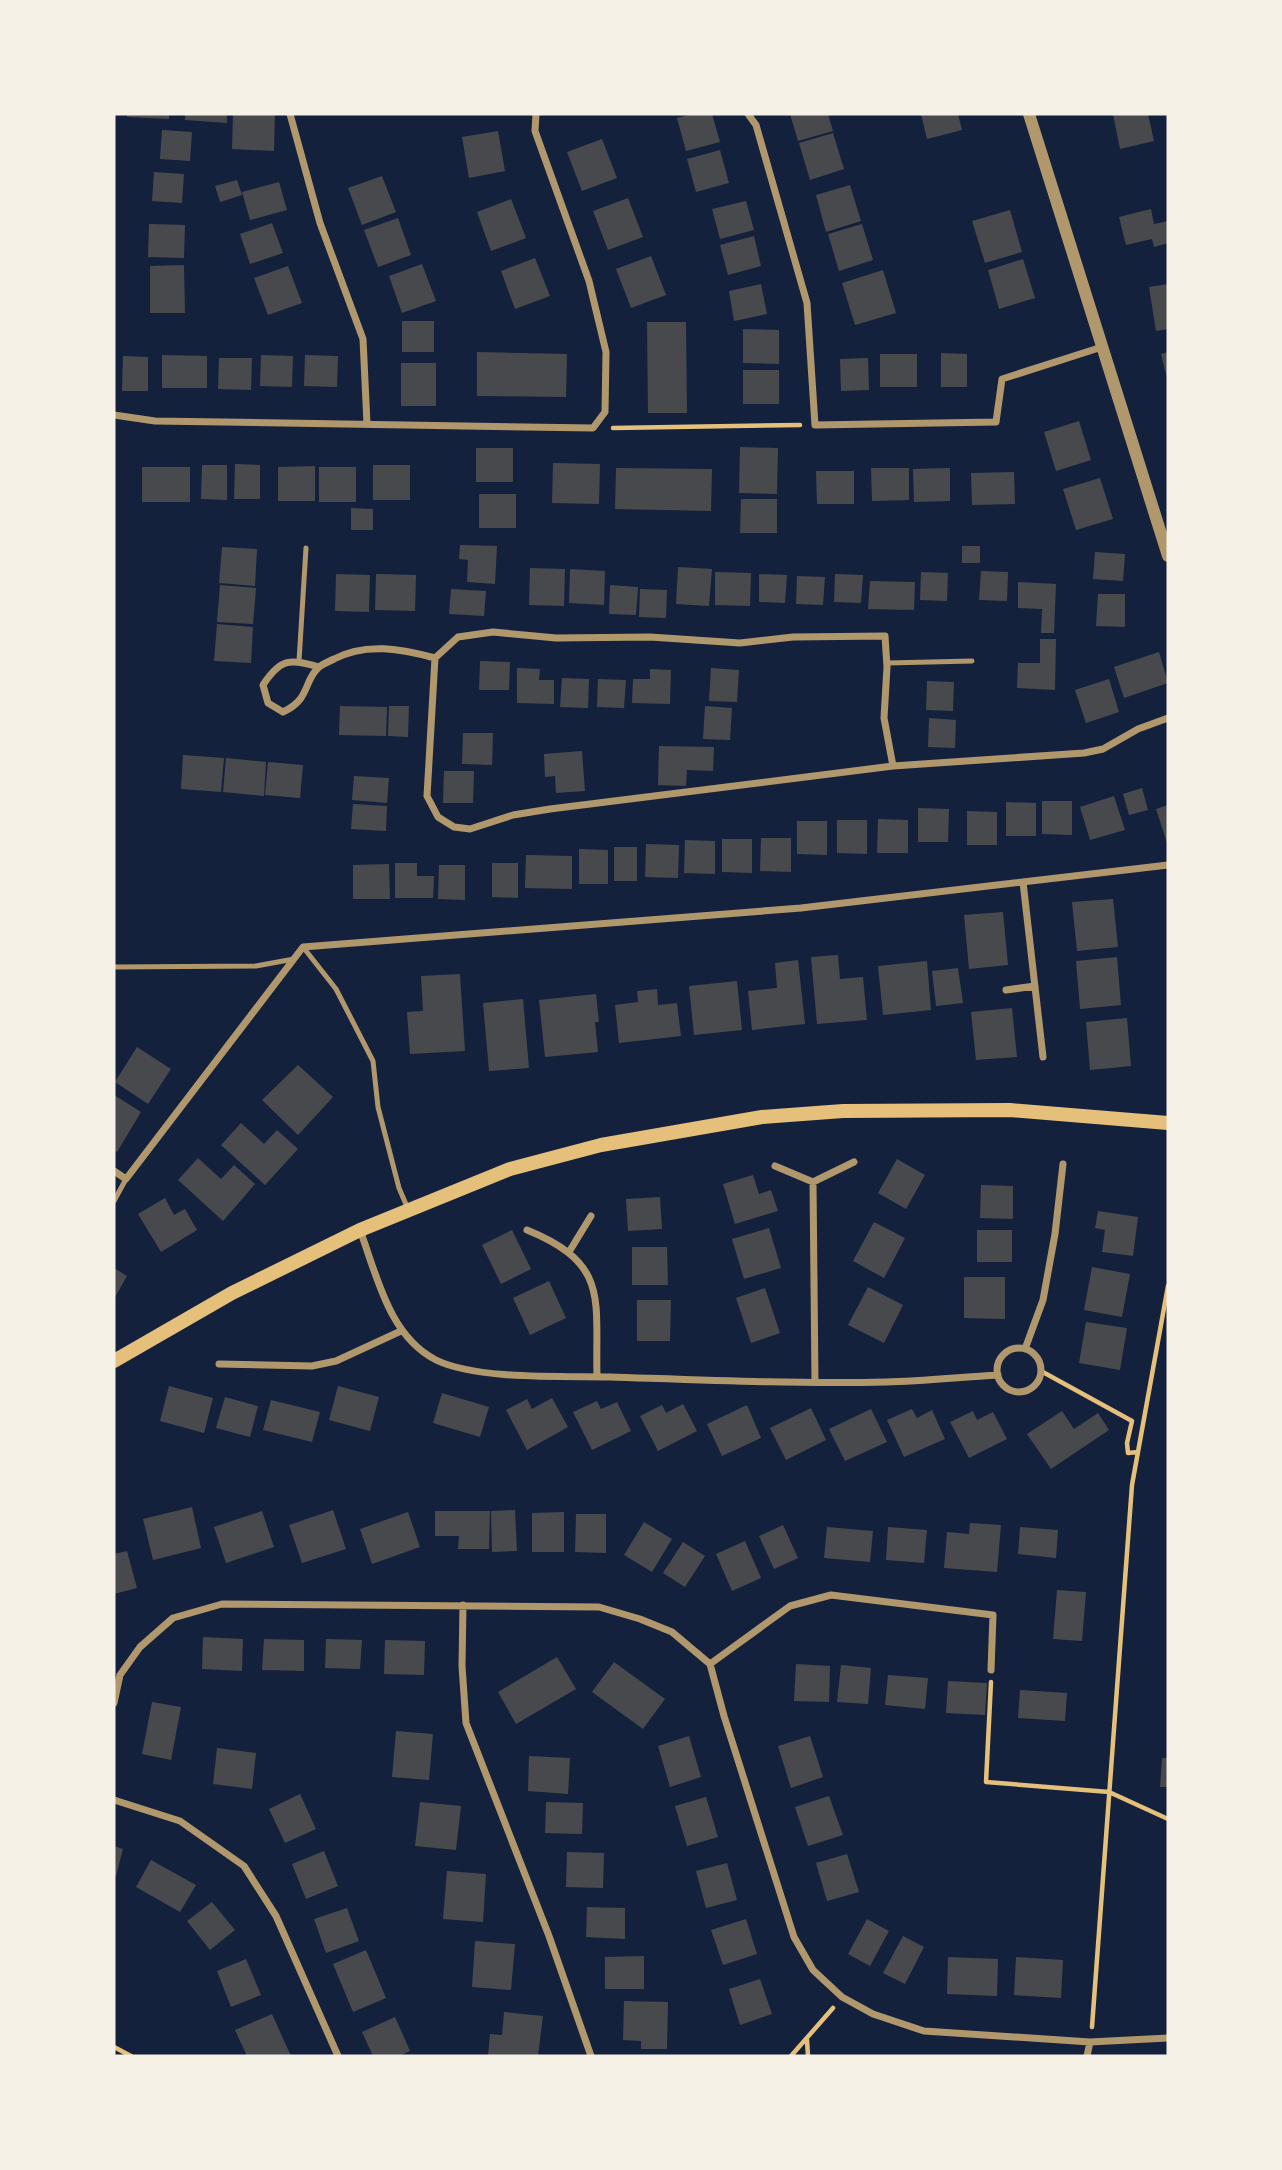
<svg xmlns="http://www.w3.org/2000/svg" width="1282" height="2170" viewBox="0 0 1282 2170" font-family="'Zilla Slab',serif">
<rect width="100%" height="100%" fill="#14213d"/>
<path fill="#48494c" d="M127,114H169V119L127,117Z
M185,114H227V123L185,120Z
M233,114H275L274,151L232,149Z
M692,114H712L720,142L686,151L677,118Z
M790,114H828L833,131L798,141Z
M921,114H958L962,130L927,139Z
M1113,114H1148L1154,141L1120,149Z
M162,130L192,132L190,161L160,159Z
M498,131L505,171L469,178L462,137Z
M833,133L844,169L810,180L799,143Z
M602,139L617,178L582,191L567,152Z
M720,150L729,183L696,192L687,159Z
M154,172L184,174L182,203L152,201Z
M382,176L396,212L362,225L348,188Z
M237,180L242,195L220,202L215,186Z
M279,182L287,210L250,220L242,192Z
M850,185L861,221L826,232L816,195Z
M628,198L643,237L608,250L593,211Z
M511,199L526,238L491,251L477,212Z
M746,201L754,230L720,239L712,209Z
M1151,209L1154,224L1168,221V243L1154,247L1152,239L1126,245L1119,217Z
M1010,210L1022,252L985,263L972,221Z
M398,218L411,255L378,267L364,230Z
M272,223L283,253L250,264L240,234Z
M149,224L185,225L184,258L148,257Z
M862,224L873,260L839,271L828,234Z
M754,236L761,266L728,275L720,245Z
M651,256L666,295L631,308L616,269Z
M535,258L550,296L515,309L501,271Z
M1023,259L1035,298L999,309L988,270Z
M422,264L436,301L402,313L389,276Z
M184,265L185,313H150V266Z
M288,266L302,303L268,315L254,278Z
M883,270L896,313L855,325L842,283Z
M761,284L767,314L734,321L729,291Z
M1168,284V329L1156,331L1149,287Z
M402,321H434V352H402Z
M647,322H686L687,413H648Z
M743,329L779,330V364L743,363Z
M477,352L567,354L566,397L477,396Z
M1168,352V378H1167L1161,354Z
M941,353L967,354V387H941Z
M880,354H917V387H880Z
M162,355L207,356V388H162Z
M261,355L293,356L292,387L260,386Z
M305,355L338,356L337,387L304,386Z
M123,356L148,357V391H122Z
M219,358H252L251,390L218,389Z
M868,358L869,390L841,391L840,359Z
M401,363H436V406H401Z
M743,370H779V404H743Z
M1079,421L1091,460L1056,471L1044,432Z
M740,447L778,448L777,494L739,493Z
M476,448H513V482H476Z
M553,463L600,464L599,504L552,503Z
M235,464L260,465V499H234Z
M202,465H227V500L201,499Z
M373,465H410V500H373Z
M315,466V501H278V467Z
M142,467H190V502H142Z
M319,467H356V502H319Z
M616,468L712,469L711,511L615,509Z
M871,468H909V500L872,501Z
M950,468V501L914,502L913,469Z
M816,471H854V504H817Z
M1014,472L1015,504L972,505L971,473Z
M1100,478L1113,519L1076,530L1063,489Z
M479,494H516V528H479Z
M741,499H777V533H740Z
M351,508L373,509V530H351Z
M460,545L497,546L495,584L467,582L468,560L459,559Z
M962,546H980V563H962Z
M222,547L257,549L255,586L219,583Z
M1095,552L1125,554L1123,581L1093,579Z
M678,567L712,569L709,606L676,604Z
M530,568L565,569L564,606L529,605Z
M570,569L605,571L604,605L569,603Z
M981,571L1008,572L1007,601L979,600Z
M715,572L751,573L750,606L715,605Z
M921,572L948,573L947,601L920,600Z
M336,574L370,575L369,612L335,611Z
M376,574L416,575L415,611L375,610Z
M759,574L787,575L785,603L759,602Z
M835,574L863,575L861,603L834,602Z
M797,576L825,577L823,605L796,604Z
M870,581L915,582L914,610L868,609Z
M1018,582L1056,584L1054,633H1041L1042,609L1018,608Z
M220,585L256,588L253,624L217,622Z
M610,585L638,587L636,615L609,614Z
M451,589L486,591L484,616L449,614Z
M640,589L667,590L666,618L639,617Z
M1098,594H1125V627L1096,626Z
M217,624L253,627L251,663L214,661Z
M1040,639H1056L1055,690L1017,688L1018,663H1040Z
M1159,652L1168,683L1124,698L1114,667Z
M480,661L510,662L509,690H479Z
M517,668L540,669L539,680H554V704L517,703Z
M711,668L739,670L737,702L709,701Z
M650,669L671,670L670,704L632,703L633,679H650Z
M562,678L589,679L588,708L560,707Z
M598,679L626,680L624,708L597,707Z
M1109,679L1119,712L1086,723L1075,690Z
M927,681L954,682L953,711L926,710Z
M340,706L387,707L386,736L339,735Z
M389,706H409L408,737L388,736Z
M705,706L732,708L730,740L703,739Z
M929,718L956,720L955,748L928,747Z
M463,733H493L492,765L462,764Z
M659,746L714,747L713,771L687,770L686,786L658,785Z
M582,751L585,791L556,793L555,776L545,777L544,754Z
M183,755L224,758L221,792L181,789Z
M226,758L266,762L264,796L223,792Z
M268,762L303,765L300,798L265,795Z
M444,771H474L473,803H443Z
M354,776L389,778L387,803L352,800Z
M1142,788L1148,810L1129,815L1123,794Z
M1114,796L1125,830L1090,840L1080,807Z
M1042,801H1072V835L1042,834Z
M1006,802L1036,803V836H1006Z
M353,804L387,806L386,831L351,829Z
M1168,805V846L1156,809Z
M918,808L949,809L948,842H918Z
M967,811L997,812V845H967Z
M878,819L908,820V853H877Z
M837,820H867V854L837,853Z
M797,821H827V855L797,854Z
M761,838H791V872L760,871Z
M722,839H752V873L722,872Z
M685,840L715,841V874L684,873Z
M646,844L679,845L678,878L645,877Z
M614,847H637V881H614Z
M579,849L608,850V884H579Z
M526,855L572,856V889L525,888Z
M395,863H417V876H434L433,898H395Z
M492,863H518V898L492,897Z
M389,864L390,899H353V865Z
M439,865H465V900L438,899Z
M1113,899L1118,947L1077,951L1072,902Z
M1003,912L1008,965L969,969L964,915Z
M838,955L840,979L863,977L867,1020L817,1024L811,957Z
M1117,957L1121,1005L1080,1009L1076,961Z
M798,960L805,1024L752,1030L748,991L777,988L775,963Z
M927,961L931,1010L883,1015L878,966Z
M958,968L963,1003L936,1006L932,971Z
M460,974L465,1051L410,1054L407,1012L423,1011L421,976Z
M737,981L742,1030L694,1035L689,986Z
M657,989L658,1005L677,1003L681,1036L619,1043L615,1005L638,1002L637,991Z
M596,994L599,1022H595L598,1052L545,1057L539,1000Z
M523,999L529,1068L489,1071L483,1003Z
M1012,1008L1017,1057L976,1060L971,1012Z
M1127,1018L1131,1066L1090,1070L1086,1022Z
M137,1047L171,1069L148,1104L115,1082Z
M298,1065L333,1097L298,1135L262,1100Z
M114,1095L141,1112L117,1152L114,1150Z
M241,1123L264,1144L277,1130L298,1149L265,1185L221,1145Z
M198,1158L221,1179L234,1165L255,1184L223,1221L178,1180Z
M897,1159L925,1175L906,1209L878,1193Z
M753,1175L759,1194L771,1190L778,1211L735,1224L723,1184Z
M981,1185L1013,1186V1219L980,1218Z
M660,1197L662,1229L628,1231L626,1199Z
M165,1198L174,1215L185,1209L197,1230L161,1252L138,1214Z
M1098,1211L1138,1217L1133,1256L1102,1252L1105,1230L1095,1228Z
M874,1222L905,1238L884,1278L853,1261Z
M769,1228L781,1268L744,1279L732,1239Z
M512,1230L531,1269L501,1284L482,1245Z
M977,1230H1012V1262H977Z
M632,1247H667L668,1285H632Z
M1092,1267L1130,1274L1122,1317L1084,1310Z
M114,1268L127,1276L114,1299Z
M964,1277H1005V1319L964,1318Z
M549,1281L566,1318L530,1335L513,1298Z
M868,1287L903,1305L884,1343L848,1325Z
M765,1288L780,1333L751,1343L736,1298Z
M637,1300H671L670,1341H637Z
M1086,1322L1127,1328L1120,1370L1079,1363Z
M169,1386L213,1398L204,1433L160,1421Z
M338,1386L379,1397L370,1431L329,1420Z
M442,1393L489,1407L480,1437L433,1423Z
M225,1397L258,1406L250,1437L216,1428Z
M552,1398L568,1427L527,1450L506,1410L527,1399L532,1409Z
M271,1400L320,1412L312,1442L263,1430Z
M597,1401L601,1409L617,1402L631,1431L592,1450L573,1412Z
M683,1404L697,1431L658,1451L640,1416L662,1405L666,1413Z
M747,1405L761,1438L722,1456L707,1424Z
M811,1408L826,1440L786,1460L770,1428Z
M871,1409L887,1442L845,1461L829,1429Z
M912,1409L917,1418L932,1410L945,1439L904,1457L887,1420Z
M973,1411L977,1420L993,1412L1007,1439L969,1458L950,1422Z
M1062,1411L1074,1429L1098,1413L1109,1430L1051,1469L1027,1434Z
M192,1507L201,1548L153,1560L143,1519Z
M333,1510L346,1549L302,1563L289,1525Z
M515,1510L517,1551L492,1552L491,1511Z
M262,1511L274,1547L226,1563L214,1527Z
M435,1511H490L489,1549H458L459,1536H435Z
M408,1512L420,1547L372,1564L360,1529Z
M564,1512V1552H532V1513Z
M576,1514H606V1553L575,1552Z
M644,1522L672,1539L652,1572L624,1555Z
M970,1523L1001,1525L997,1572L944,1568L947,1532L969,1534Z
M783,1525L798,1558L774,1569L759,1536Z
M827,1527L873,1531L870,1562L824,1558Z
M888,1527L927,1530L924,1563L886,1560Z
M1020,1527L1058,1530L1056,1558L1018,1554Z
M745,1541L761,1578L732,1591L716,1554Z
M683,1542L705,1556L685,1587L663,1573Z
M127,1551L137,1588L114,1594V1554Z
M1057,1590L1086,1592L1082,1641L1053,1639Z
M203,1637L243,1639L242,1671L202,1669Z
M264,1639L304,1640V1671L262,1670Z
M326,1639L362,1640L360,1669L325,1668Z
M385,1640L425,1641L424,1675L384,1674Z
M557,1657L576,1689L516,1724L498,1692Z
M614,1662L665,1699L643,1729L592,1692Z
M796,1664L830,1666L829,1702L794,1701Z
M841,1665L871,1668L868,1704L837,1702Z
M888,1675L928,1678L925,1709L885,1705Z
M948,1681L987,1683L985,1715L946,1713Z
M1020,1690L1067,1693L1065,1721L1018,1718Z
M152,1702L181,1707L171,1760L142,1754Z
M396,1731L433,1734L429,1780L392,1777Z
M689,1736L701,1777L670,1787L658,1746Z
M810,1736L823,1777L791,1788L778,1746Z
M217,1748L256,1753L252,1789L213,1784Z
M529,1756L570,1758L568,1794L528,1791Z
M1162,1758H1168V1787H1160Z
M300,1794L316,1829L285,1843L269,1809Z
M829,1796L843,1835L808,1846L795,1807Z
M706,1797L718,1837L687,1846L675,1806Z
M420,1802L461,1806L456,1850L415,1846Z
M546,1802L583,1803L582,1834L545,1833Z
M114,1846L123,1849L116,1876H114Z
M324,1851L338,1886L306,1899L292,1864Z
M567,1852L604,1853L603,1888L566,1887Z
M847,1854L859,1892L827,1901L816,1863Z
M151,1860L196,1885L180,1912L136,1887Z
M727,1863L737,1900L706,1908L696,1871Z
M447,1871L486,1874L483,1922L443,1919Z
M212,1902L235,1930L210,1950L187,1921Z
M587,1907L625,1908V1939L586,1937Z
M347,1908L359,1941L326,1953L314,1919Z
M746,1919L757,1954L723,1965L711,1930Z
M867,1919L889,1931L870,1966L848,1954Z
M903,1936L924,1947L905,1984L883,1973Z
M475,1941L515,1944L511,1990L472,1987Z
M366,1950L386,1998L353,2012L333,1964Z
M644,1956V1989H605V1957Z
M948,1957L998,1959L997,1996L947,1994Z
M1016,1957L1063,1960L1061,1998L1014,1995Z
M246,1959L261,1995L231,2007L217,1971Z
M760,1979L772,2014L740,2025L729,1989Z
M624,2001L668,2002L667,2049H641V2041L623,2040Z
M504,2012L543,2016L538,2056H488L490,2034L502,2035Z
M272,2014L291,2056H247L235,2030Z
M395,2017L410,2051L399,2056H373L362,2032Z"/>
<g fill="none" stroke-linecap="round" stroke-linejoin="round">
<path stroke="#e5c07b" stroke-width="4.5" d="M613,428L800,425
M1041,1371L1132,1421L1127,1443L1128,1453L1138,1452
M991,1682L986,1782L1109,1792L1168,1819
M1092,2027L1132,1485L1168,1286
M807,2040L808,2056
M114,2047L131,2056
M791,2056L833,2008"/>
<path stroke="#b1986c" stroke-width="5" d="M299,661L306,548
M887,663L972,661
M303,947L336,989L373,1061L378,1107L399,1188L408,1209
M114,967L256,966L294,959
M114,1201L126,1179"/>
<path stroke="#b1986c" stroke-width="7" d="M290,114L320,223L363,339L367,424
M748,114L756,125L807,303L815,425L996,422L1002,379L1102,347
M114,415L155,421L593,428L605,412L606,352L589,281L535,131L536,114
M319,667C289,658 280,659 263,685L268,703L283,712C311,699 303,681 319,667C323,664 330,661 334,659C366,642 402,649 435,658
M893,766L550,809L513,815L470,829L454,827L438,817L427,796L435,658L458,637L493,632L556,638L650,637L740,643L793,637L885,636L887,667L884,718L893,766L1084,753L1103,749L1138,729L1168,718
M1023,882L1043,1057
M1006,990L1035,986
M775,1166L813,1182L815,1382
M114,1171L126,1179L303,947L801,908L1168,865
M813,1182L854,1162
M360,1230C377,1276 389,1336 436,1360C477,1380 563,1376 610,1377C702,1380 794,1384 886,1382C924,1381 961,1377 998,1375
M527,1230C610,1264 595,1299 597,1377
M569,1252L591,1216
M997 1370a22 22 0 1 1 44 0a22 22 0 1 1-44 0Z
M1025,1349L1043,1300L1055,1234L1063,1164
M219,1364L312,1366L336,1361L401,1331
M463,1605L462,1666L466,1723L549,1936L591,2056
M710,1664L790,1606L831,1595L993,1615L991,1670
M114,1703L120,1675L140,1647L173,1618L222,1604L599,1607L640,1619L672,1632L710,1664L724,1716L794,1937L813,1970L842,1997L873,2014L924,2031L1090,2042L1168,2038
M114,1800L180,1821L244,1866L276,1916L338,2056
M1087,2056L1090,2042"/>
<path stroke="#b1986c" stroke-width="12" d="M1029,114L1168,556"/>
<path stroke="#e5c07b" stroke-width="14" d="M114,1361L232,1293L360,1230L510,1169L601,1145L762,1117L843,1111L1010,1110L1168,1123"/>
</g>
<rect width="1282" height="2170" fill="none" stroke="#f6f1e7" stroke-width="231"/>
</svg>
